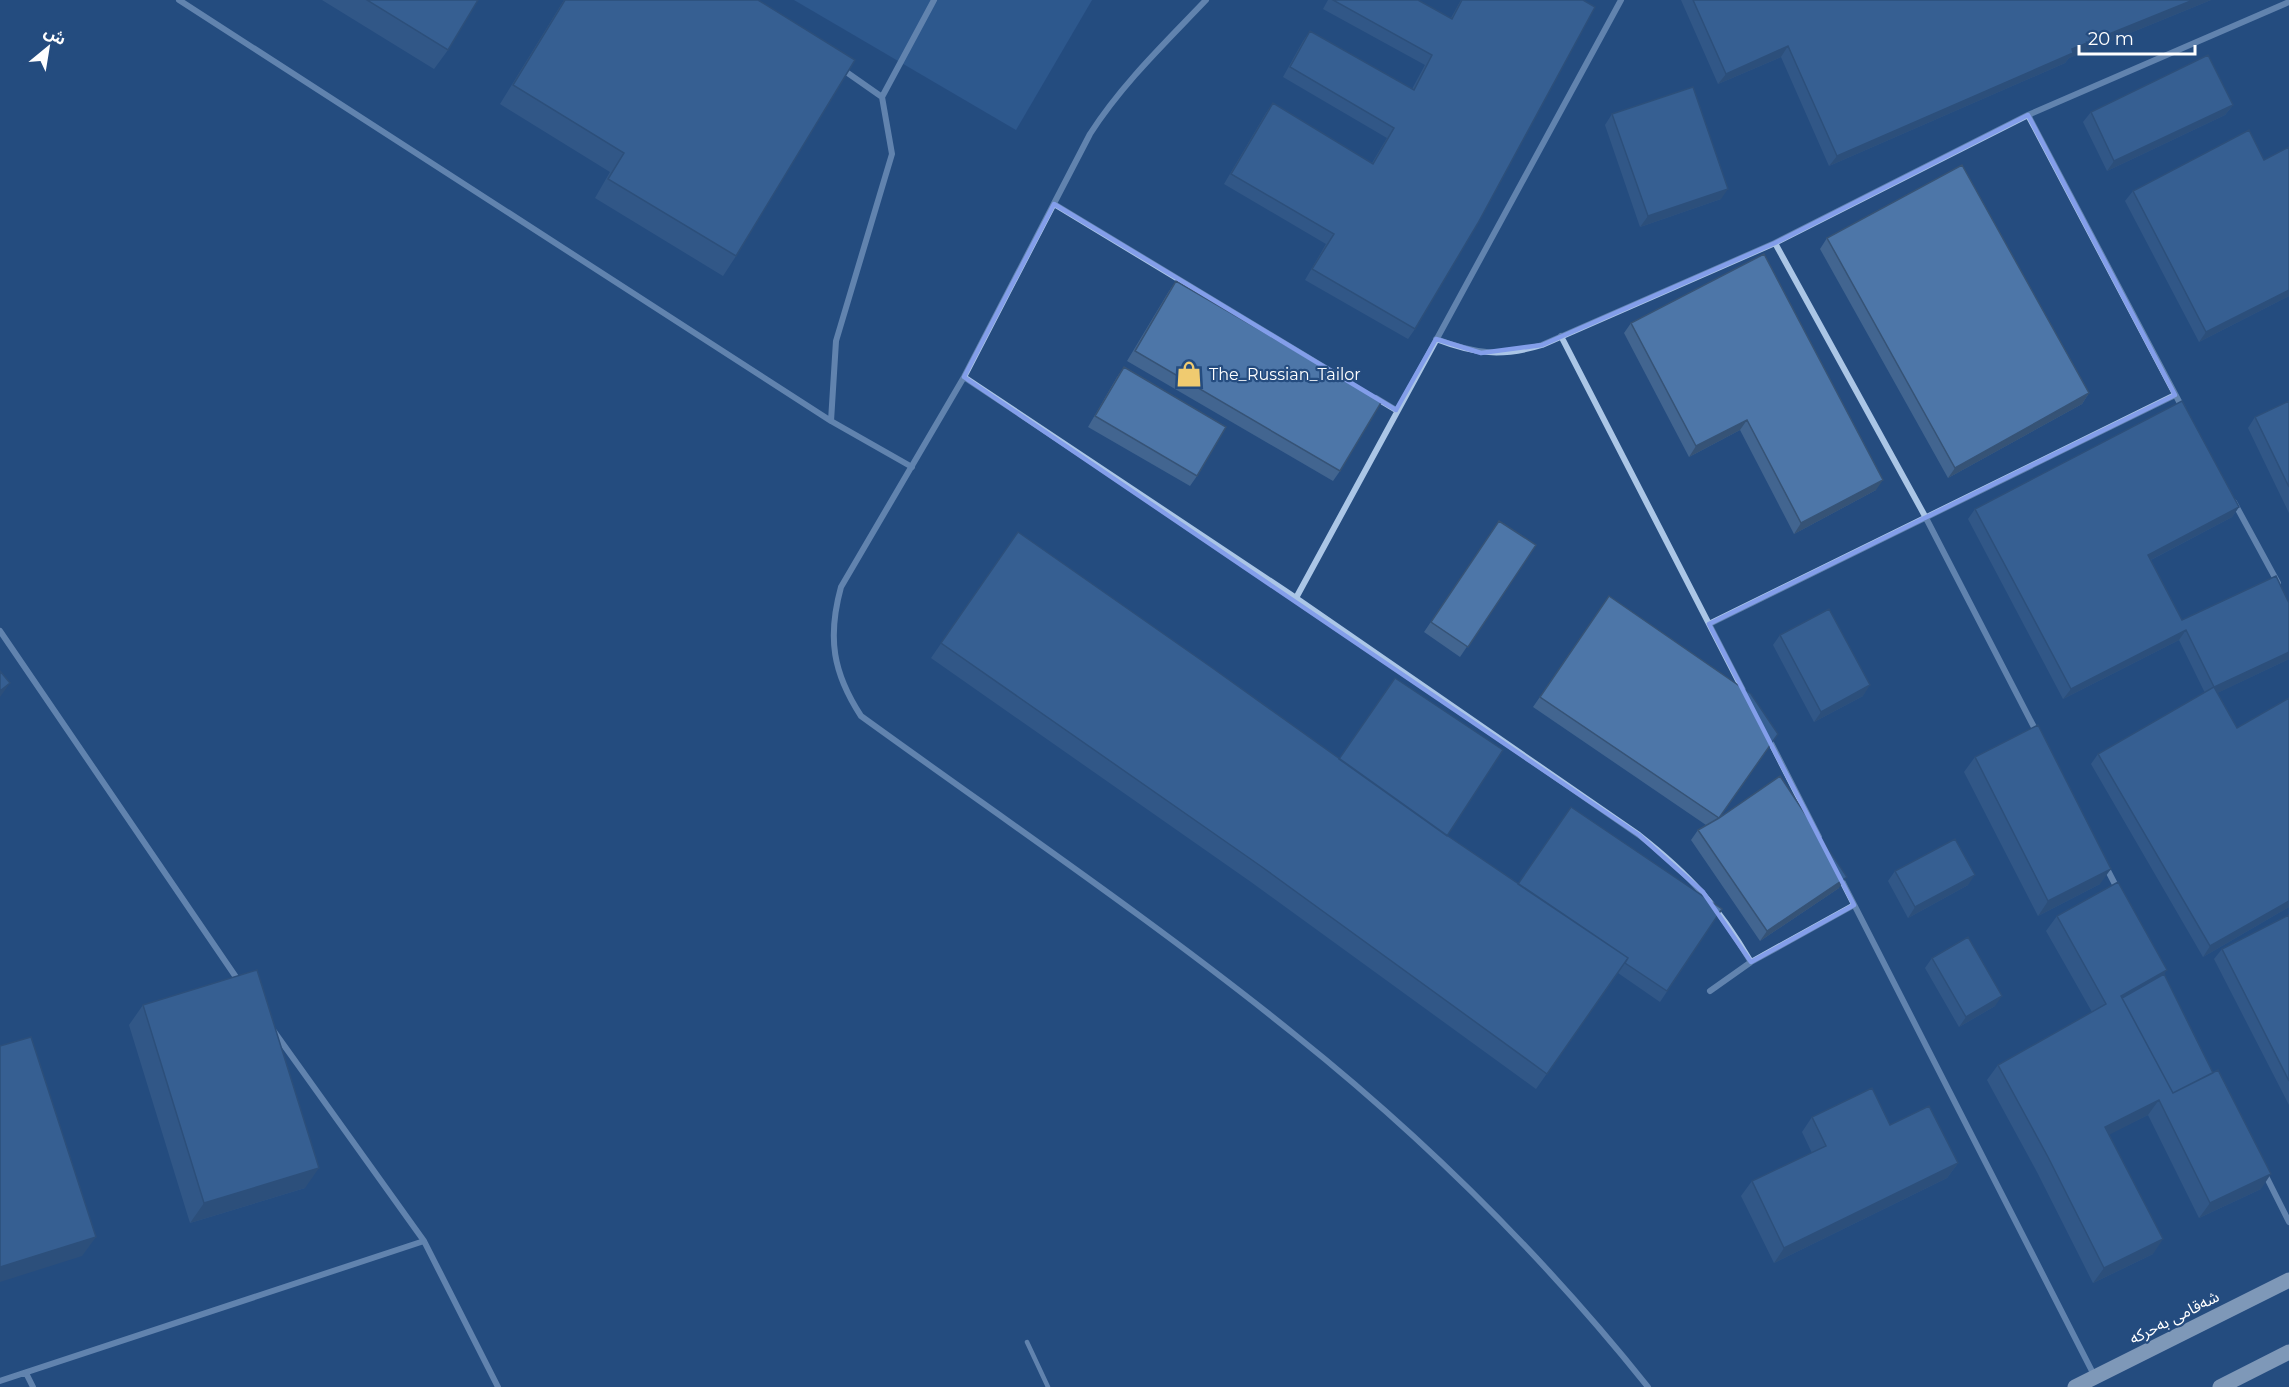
<svg xmlns="http://www.w3.org/2000/svg" width="2289" height="1387" viewBox="0 0 2289 1387" font-family="Montserrat,'Noto Sans Arabic',sans-serif">
<rect width="100%" height="100%" fill="#254c7f"/>
<path fill="#39669d" d="M794,0H1092L1016,130Z"/>
<g fill="none" stroke-linecap="round" stroke-linejoin="round">
<path stroke="#abc6e6" stroke-width="4.5" d="M1027,1342L1048,1387"/>
<path stroke="#abc6e6" stroke-width="6" d="M179,0L831,421
M1206,0C1165,43 1122,84 1090,134L964,377L841,587C827,638 833,673 861,716C1006,821 1155,922 1294,1034C1424,1138 1544,1257 1648,1387
M842,69L882,97L892,154L836,341L831,421L912,467
M882,97L934,0
M2028,115L2183,409
M1054,204L1347,381
M1775,243L1926,518L2037,733
M1561,336L1746,696
M1436,339C1475,354 1502,357 1542,345L1775,243L2028,115L2289,2
M964,377L1296,598L1639,835C1690,875 1718,906 1751,962
M1376,398L1396,410
M2234,502L2278,583
M1296,598L1621,0
M1709,624L2175,395
M0,631L240,983
M1768,737L1819,837
M2105,865L2118,890
M1839,875L2095,1377
M1710,991L1751,962L1854,905
M273,1030L424,1241L498,1387
M2265,1174L2289,1222
M26,1373L33,1387
M0,1381L424,1241"/>
<path stroke="#ecf3fd" stroke-width="15" d="M2075,1387L2289,1280
M2220,1387L2289,1352"/>
</g>
<path fill="#426590" d="M322,0H478L448,50L434,69Z
M564,0H758L736,256L723,276L595,198L610,172L500,104Z
M1328,0H1418L1451,18L1461,0H1583L1415,329L1408,339L1305,280L1326,244L1224,184L1266,113L1273,103L1372,163L1387,138L1283,77L1303,41L1310,31L1412,89L1425,65L1323,9Z
M1681,0H2211L2069,58L2065,63L1829,166L1781,57L1718,84Z
M2233,105L2225,115L2107,171L2083,122L2091,112Z
M1612,114L1721,199L1640,227L1605,125Z
M2289,147V296L2199,342L2125,201L2133,191L2264,160Z
M1827,238L2089,393L2082,404L1948,478L1820,249Z
M1176,281L1340,471L1333,481L1127,361L1169,291Z
M1631,323L1876,490L1794,534L1740,430L1689,457L1624,333Z
M1124,367L1197,476L1190,486L1088,427L1117,377Z
M2289,401V513L2248,428L2255,417Z
M2239,507L2232,517L2151,560L2182,620L2289,603V659L2217,693L2237,728L2289,698V907L2203,957L2091,764L2098,754L2205,693L2179,640L2063,699L1968,519L1975,509Z
M1499,521L1536,545L1460,657L1424,632Z
M1018,532L1447,836L1518,884L1722,909L1660,1002L1618,973L1536,1089L1251,882L931,658Z
M1609,596L1719,818L1839,888L1760,941L1691,840L1698,830L1706,825L1533,707Z
M1780,635L1863,696L1814,722L1773,645Z
M1975,757L2100,884L2038,916L1964,772Z
M1895,871L1968,885L1908,918L1888,881Z
M2289,915V1105L2214,959L2222,949Z
M2057,916L2164,974L2261,1189L2199,1218L2148,1115L2109,1134L2153,1254L2093,1283L2037,1172L1987,1080L1998,1065L2092,1012L2046,931Z
M1932,958L1995,1006L1959,1027L1925,968Z
M143,1005L305,1188L190,1223L129,1025Z
M1812,1117L1890,1125L1958,1163L1947,1178L1774,1263L1741,1196L1752,1181L1812,1153L1802,1132Z"/>
<path fill="#365376" d="M2193,0H2211L2069,58L2065,63L1829,166L1837,156L2072,49Z
M1788,46L1781,57L1718,84L1726,74Z
M2233,105L2225,115L2107,171L2114,161Z
M1728,189L1721,199L1640,227L1648,216Z
M2289,290V296L2199,342L2206,332Z
M2089,393L2082,404L1948,478L1955,468Z
M1747,420L1740,430L1689,457L1696,446Z
M1883,480L1876,490L1794,534L1801,523Z
M2239,507L2232,517L2141,565L2148,555Z
M2186,630L2179,640L2063,699L2071,689Z
M2289,652V659L2207,698L2214,687Z
M10,683L0,697V691Z
M1870,685L1863,696L1814,722L1821,712Z
M2111,869L2100,884L2038,916L2048,901Z
M1975,875L1968,885L1908,918L1915,907Z
M1847,877L1839,888L1760,941L1767,931Z
M2289,901V907L2203,957L2210,946Z
M2167,970L2156,985L2117,1000L2121,996Z
M2002,996L1995,1006L1959,1027L1966,1017Z
M2159,1100L2148,1115L2095,1142L2105,1127Z
M1958,1163L1947,1178L1774,1263L1784,1248Z
M319,1168L305,1188L190,1223L204,1203Z
M2271,1174L2261,1189L2199,1218L2210,1203Z
M96,1237L82,1256L0,1282V1267Z
M2163,1239L2153,1254L2093,1283L2104,1268Z"/>
<path fill="#4d76a8" stroke="#365376" stroke-width="1.5" d="M367,0H478L448,50Z
M565,0H758L855,60L736,256L608,179L624,153L513,85Z
M1333,0H1418L1452,19L1462,0H1583L1595,7L1478,223L1415,329L1312,269L1334,234L1231,174L1273,103L1373,164L1394,128L1290,67L1310,31L1414,90L1432,55Z
M1693,0H2193L2072,49L2073,53L1837,156L1788,46L1726,74Z
M2208,55L2233,105L2114,161L2091,112Z
M1693,87L1728,189L1648,216L1612,114Z
M2249,130L2264,160L2289,147V290L2206,332L2133,191Z
M1962,165L2089,393L1955,468L1827,238Z
M1764,254L1883,480L1801,523L1747,420L1696,446L1631,323Z
M1176,281L1382,401L1340,471L1135,351Z
M1124,367L1226,427L1197,476L1095,416Z
M2182,401L2239,507L2148,555L2182,620L2276,576L2289,603V652L2214,687L2237,728L2289,698V901L2210,946L2098,754L2214,687L2186,630L2071,689L1975,509Z
M2289,401V487L2255,417Z
M1499,521L1536,545L1468,647L1431,622Z
M1018,532L1211,667L1448,836L1628,958L1547,1074L1262,867L941,643Z
M1609,596L1751,694L1778,734L1719,818L1540,697Z
M1829,609L1870,685L1821,712L1780,635Z
M0,671L10,683L0,691Z
M1395,678L1503,750L1447,836L1339,759Z
M2038,725L2111,869L2048,901L1975,757Z
M1780,776L1847,877L1767,931L1698,830L1719,818Z
M1571,807L1722,909L1667,991L1625,963L1628,958L1518,884Z
M1955,839L1975,875L1915,907L1895,871Z
M2118,882L2167,970L2121,996L2173,1093L2218,1070L2271,1174L2210,1203L2159,1100L2105,1127L2163,1239L2104,1268L2048,1157L1998,1065L2106,1004L2057,916Z
M2289,915V1081L2222,949Z
M1968,937L2002,996L1966,1017L1932,958Z
M257,970L319,1168L204,1203L143,1005Z
M2164,974L2213,1073L2173,1093L2122,998Z
M31,1037L96,1237L0,1267V1046Z
M1872,1088L1890,1125L1929,1106L1958,1163L1784,1248L1752,1181L1826,1146L1812,1117Z"/>
<path d="M0 0H2289V1387H0ZM2028,115L2175,395L1709,624L1854,905L1751,962L1703,892L1639,835L964,377L1054,204L1396,410L1436,339L1481,353L1542,345L1775,243Z" fill="#254c7f" fill-opacity=".55" fill-rule="evenodd"/>
<path fill="none" stroke="#839eea" stroke-width="4.5" stroke-linejoin="round" d="M2028,115L2175,395L1709,624L1854,905L1751,962L1703,892L1639,835L964,377L1054,204L1396,410L1436,339L1481,353L1542,345L1775,243Z"/>
<defs>
<g id="shop-bare" transform="scale(2.07)"><path d="M-5-2.5h2.3a2.7 3.5 0 0 1 5.4 0H5L5.5 6h-11ZM-1.5-2.5h3a1.5 2.3 0 0 0-3 0Z" fill="#f0cb70" stroke="#254c7f" stroke-width="2.5" paint-order="stroke"/></g>
</defs>
<g fill-rule="evenodd">
<use href="#shop-bare" x="1189" y="374"/>
</g>
<g text-anchor="middle" stroke-width="4.5" stroke-linejoin="round" paint-order="stroke">
<g font-size="16" fill="#fff" stroke="#254c7f" text-anchor="start">
<text x="1209" y="380">The_Russian_Tailor</text>
</g>
<g font-size="16" fill="#fff" stroke="#254c7f">
<text transform="translate(2174 1317) rotate(-27)" y="6">شەقامی بەحرکە</text>
</g>
</g>
<g transform="translate(48 48) rotate(30)" stroke="#254c7f" stroke-width="4.5" paint-order="stroke">
<path d="M0-4.5L10 22L0 15L-10 22Z" fill="#ffffff"/>
<text y="-9" font-size="16" font-weight="bold" text-anchor="middle" fill="#ffffff">ش</text>
</g>
<path d="M2079 45v9h116v-9" fill="none" stroke="#ffffff" stroke-width="3"/>
<text x="2088" y="45" font-size="18" fill="#ffffff" stroke="#254c7f" stroke-width="4.5" paint-order="stroke">20 m</text>
</svg>
